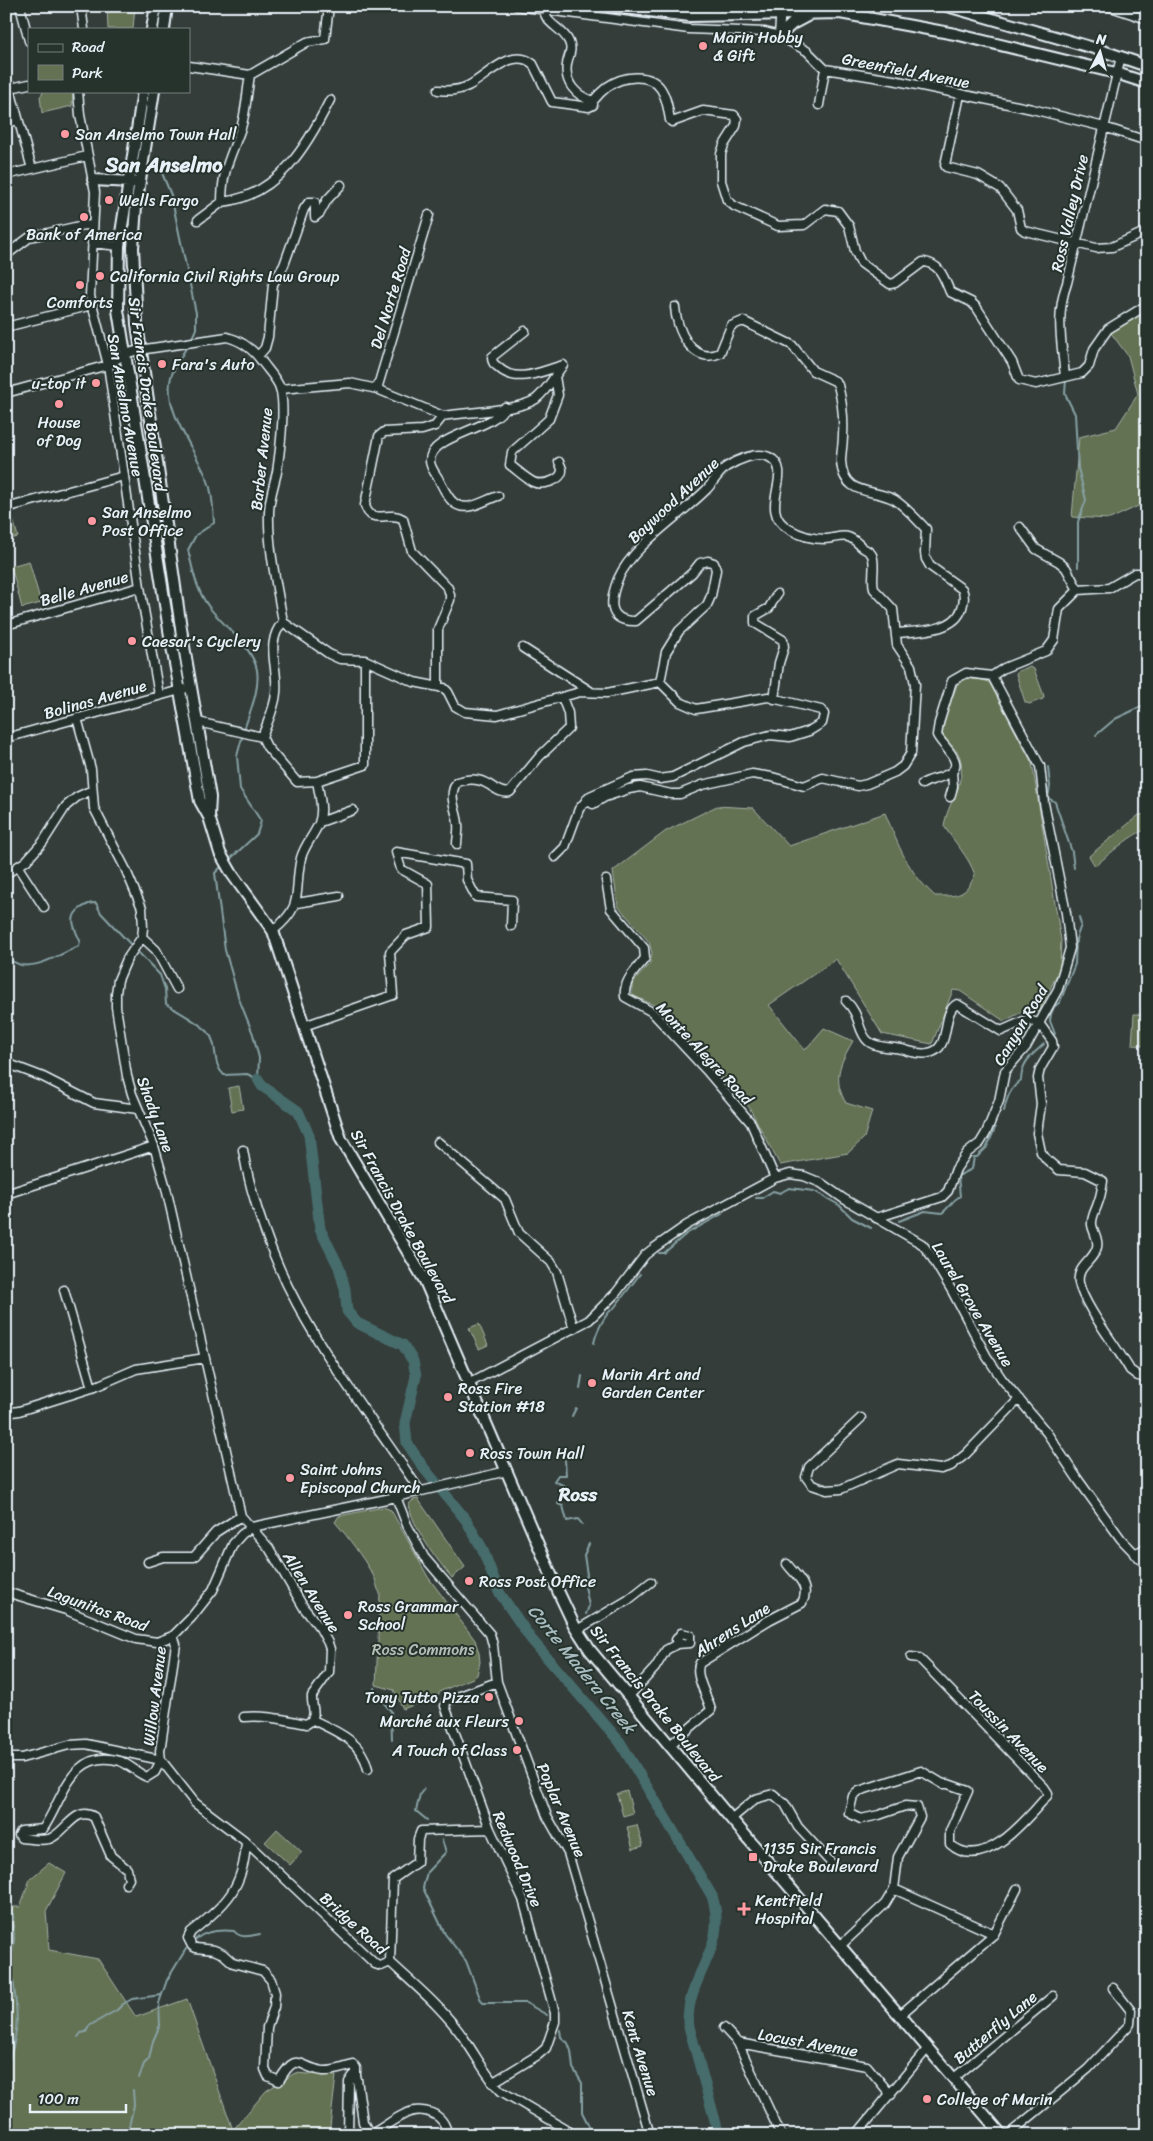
<svg xmlns="http://www.w3.org/2000/svg" width="1153" height="2141" viewBox="0 0 1153 2141" font-family="Sriracha,sans-serif">
<rect width="100%" height="100%" fill="#343d3a"/>
<filter id="ink" filterUnits="userSpaceOnUse"><feTurbulence type="fractalNoise" baseFrequency=".02" numOctaves="2"/><feDisplacementMap in="SourceGraphic" scale="10" xChannelSelector="R" yChannelSelector="G"/><feConvolveMatrix kernelMatrix="1 2 1 2 8 2 1 2 1" color-interpolation-filters="sRGB"/></filter>
<g filter="url(#ink)">
<path fill="#647253" stroke="#a6b2a6" d="M107,6H135L133,29H108Z
M43,91H73L72,106L42,113L40,96L42,95Z
M1147,307V502L1110,519L1072,517L1079,437L1116,428L1138,394L1128,356L1108,329Z
M13,519L18,537L7,540L6,521Z
M29,561L41,603L22,608L11,566Z
M1029,667L1034,669L1044,696L1043,699L1029,704L1025,702L1016,674L1018,671Z
M972,677L989,682L1032,763L1061,940L1060,968L1039,1012L1026,1010L1004,1021L960,991L953,990L932,1044L882,1034L836,959L769,1005L805,1050L824,1028L853,1041C840,1063 832,1079 846,1103L872,1111L864,1138L848,1153L780,1165L749,1107L656,1006L632,995V984L650,963L652,953L649,942L618,906L613,871L666,831L717,806L753,808L789,846L885,813C899,846 907,871 935,896C958,896 965,897 975,875C969,857 954,842 944,826C947,803 969,779 959,755C955,748 947,741 942,734L946,714L958,682Z
M1147,814V830C1136,830 1106,857 1095,866L1089,856L1139,815Z
M1134,1014L1147,1015V1046L1132,1045Z
M239,1086L243,1109L232,1111L228,1088Z
M479,1324L488,1345L479,1349L469,1328Z
M418,1499L465,1567L452,1578C438,1561 411,1526 409,1504L413,1500Z
M383,1507L391,1510L428,1577L475,1640L479,1653L480,1662L477,1675L473,1678L441,1691L437,1696L403,1709L394,1690L376,1685L380,1593C376,1588 377,1581 373,1575C362,1556 349,1538 335,1522L339,1516Z
M627,1791L633,1813L623,1816L617,1794Z
M637,1825L643,1846L633,1849L627,1827Z
M277,1829L302,1852L290,1865L265,1842Z
M49,1863L66,1873L46,1911L49,1950L98,1959L136,2017L187,1999L233,2130L266,2091L295,2073L336,2076L329,2135H6V1902L10,1907H20L30,1879Z"/>
<g fill="none" stroke-linecap="round" stroke-linejoin="round">
<path stroke="#87a1a4" stroke-width="2" d="M154,163L162,173L171,195L196,313V329L191,340
M187,346C182,356 174,367 171,377C162,410 197,452 208,481C213,494 213,509 214,523L196,535L188,550C193,570 196,590 209,607C223,626 252,645 257,670C260,690 250,711 244,730
M1066,379L1065,394L1075,414L1078,468L1086,500L1078,522V567
M1096,735L1115,719L1147,704
M1048,767L1050,786L1048,798L1055,802L1072,852L1074,868
M228,861L257,834L261,821L240,789L237,756L243,734
M136,950L160,975L165,989L166,1004C177,1011 200,1023 208,1032C219,1045 211,1063 224,1075L247,1074L258,1079L259,1058L253,1034L239,999L225,950L215,873L222,866
M6,960C12,960 16,964 21,965C40,968 62,953 79,946L80,941C75,929 67,917 81,908C86,905 89,903 96,903L101,913L133,947
M1055,1034L1050,1021L1051,1014L1054,1007L1060,1002L1075,964L1076,939L1081,925L1079,917
M1004,1111C1007,1097 1010,1089 1021,1080C1022,1061 1031,1056 1044,1044
M756,1198H762L773,1191L780,1193L789,1188L814,1191L839,1205L852,1218L871,1228
M899,1221L925,1211L942,1213C950,1207 950,1202 960,1196L958,1176L972,1169L974,1157H977L987,1147L995,1128
M659,1253H664L686,1234L722,1214
M594,1343C596,1333 605,1313 614,1308L640,1274
M580,1389L582,1376
M572,1416L576,1408
M565,1460L566,1475H558L554,1481L567,1487C566,1494 559,1496 558,1504L563,1506L567,1521L578,1519L582,1524
M586,1614L589,1606L584,1581L587,1575L584,1555L589,1544
M374,1688L376,1694L391,1711L392,1739
M424,1789L420,1794L416,1811L427,1820
M442,1840L446,1852L427,1872L423,1888L445,1934L466,1961L480,1998L483,2003H526L547,2015
M196,1939C205,1931 222,1930 234,1931C240,1939 251,1936 260,1934
M12,1954L14,1939L13,1914
M560,2030L561,2037L568,2043L571,2051L573,2068L582,2083V2112L591,2130L604,2135
M78,2037L81,2033L86,2032L89,2026L117,2010L123,2004L132,1999L161,1995
M6,2068C22,2029 17,2006 11,1966
M139,2078L144,2064L149,2059L153,2041L160,2025L159,2003L167,1980L186,1949
M127,2135L134,2105L133,2090"/>
<path stroke="#476c6c" stroke-width="11" d="M258,1079L262,1086L298,1111L309,1135L320,1229L339,1267L345,1289L347,1311L357,1323L403,1345L413,1361L416,1376L405,1423L407,1443L423,1467L466,1520L482,1548L499,1592L531,1639L620,1742L712,1896C725,1937 705,1957 693,1992C689,2003 688,2012 688,2023L719,2135"/>
<g stroke="#e8f1f8" stroke-width="11">
<path id="minor" d="M20,6L29,41
M81,6L84,29
M517,6L689,29L765,32L779,36L807,51L825,69L893,80L1032,109L1104,127L1147,141
M544,6C543,25 562,26 569,42C573,51 568,56 567,64C564,83 576,96 593,101C597,96 602,91 607,87C622,76 650,72 661,89C667,98 668,109 670,120L672,122L703,111L734,115L737,119L736,126L724,145L721,154V181L727,200L734,206L778,226L804,225L825,209L838,211L849,226L855,251L861,263L890,284L895,283L923,262C940,263 944,278 950,292L971,302L977,308L1012,362L1019,380L1036,384L1082,373L1089,366L1094,349L1108,329L1147,305
M1108,6L1147,19
M779,36L781,6
M189,66L250,75
M250,75C247,92 246,112 241,128C231,157 222,169 222,202C278,196 307,146 330,100
M250,75L307,42L325,39L329,6
M6,89L29,84
M10,89L32,169
M438,90C449,91 458,91 468,86C486,77 512,46 533,64L552,102L589,107L593,105V101
M78,91L80,115L95,192L90,296L108,365L140,587L159,695
M960,95L945,165L946,167L978,175L1000,188L1017,210L1021,228L1025,231L1096,248L1112,247L1147,231
M819,105L825,69
M6,122L18,120
M6,175L87,156
M198,220L222,202
M92,243L119,246
M6,255L30,237L84,225L93,226
M675,307C676,328 692,366 720,353L731,326L743,321L792,345L813,371L835,381L838,385C842,401 844,419 843,435C843,444 841,453 841,461C843,497 873,488 895,500C907,508 916,519 926,529L925,553L926,559L930,566L962,589C965,596 964,601 962,608C955,632 918,631 897,633
M6,327L92,305
M525,331L492,357C492,363 494,364 498,367C516,385 542,371 563,365
M258,356L265,348L268,337L273,284L284,265L304,209L309,202H315V217L320,213L327,200L341,185
M555,376L558,395L549,419L512,452L510,465C517,470 525,478 533,482C541,486 563,481 562,469C561,466 560,464 559,462
M1065,377C1062,343 1055,316 1067,283L1121,57
M280,389L350,383L377,389L443,416
M377,389L429,215
M6,393L108,365L125,354L139,350L227,337C243,341 254,350 263,363C269,371 277,379 280,388C286,407 280,451 277,472C274,485 269,499 269,513C268,549 277,586 283,622
M443,416C465,412 519,411 536,399C547,390 554,377 563,365
M498,496C484,500 465,515 452,501C446,495 442,485 438,478C435,473 430,467 430,461C429,435 494,430 505,407
M6,508L124,476
M1020,527L1036,549L1059,562L1066,568L1078,590
M283,622L329,654L340,659L365,660L414,682L444,688L448,692L455,706L465,712L497,715L580,692L607,693L660,682L680,702L696,709L768,697L821,710L824,714L822,723L809,731L790,737L770,735L744,742L673,777L660,779L647,776L633,777L590,796L579,809L565,847L555,857
M283,622C264,643 279,668 276,693C275,708 267,723 262,737L267,747L297,782L317,781L365,765V660
M6,625L140,587
M523,648L590,691
M438,686V629L450,600V595L448,588L412,551L403,519C389,510 370,526 365,505L379,436L384,432L422,430L435,426L443,416
M774,699L779,663L784,647L783,640L755,623V616L769,608L777,594
M77,718L91,769L94,808L125,868L142,908L143,928L142,937L127,959L118,980L116,993V1007L127,1076L132,1094L154,1146L166,1188L241,1516L269,1548L304,1608L320,1628L328,1643L330,1649L329,1672L312,1696C311,1708 319,1716 307,1724C285,1720 266,1715 244,1717
M198,722L262,737
M6,738L184,689
M922,784C930,779 939,779 948,774C968,764 941,745 937,735L939,723L952,681L966,673L992,676L1004,668L1046,651L1054,640L1059,609L1078,590L1109,588L1135,573H1147
M950,797L953,787L952,771
M586,800L593,804L605,797L629,789L640,787L671,794H680L702,785L752,774L772,777L804,786L823,778L858,786L867,784L895,772L903,766L911,753L915,684L911,666L897,645L893,609L874,589C871,578 876,565 872,555C870,551 866,550 863,548C858,544 855,539 848,537C841,535 833,539 825,539C813,539 799,535 789,529C755,510 797,471 769,457C757,451 737,460 726,467C718,473 713,483 706,490C680,516 633,545 618,579C610,599 606,622 636,621L692,573L700,563L708,561L714,563L716,570L711,596L707,605L679,631L666,652L660,682
M320,822L353,810
M457,844C457,838 459,831 458,824C457,810 447,796 457,782C489,772 493,796 510,792L540,756L569,728L568,713L562,697
M18,867L44,907
M6,874L26,861L43,842L66,806L77,797L92,790
M606,880L611,909L644,948L645,958C636,971 623,980 625,997L652,1012L706,1070L751,1123L775,1178
M297,903L339,896
M273,931C306,904 293,893 301,858C304,846 314,835 319,823C324,810 319,794 317,781
M142,937L156,950L177,989
M846,1001C861,1015 857,1031 868,1041C876,1048 891,1047 901,1049C909,1051 919,1055 928,1053C953,1050 940,1013 957,1004L1001,1031L1026,1020L1039,1023L1052,1041L1053,1047L1040,1069L1038,1078L1041,1104L1037,1133L1041,1152L1047,1160L1059,1170L1085,1172L1103,1181C1102,1188 1101,1196 1098,1203C1096,1210 1091,1217 1092,1225C1093,1232 1099,1239 1097,1247C1094,1261 1076,1266 1079,1283C1084,1306 1117,1347 1130,1370L1138,1376L1147,1378
M304,1026L393,995L390,952L406,935L429,927L428,884L401,869L396,852L466,864L467,880L476,897L512,900L511,926
M6,1063L43,1077L94,1103L138,1109
M438,1142L505,1199L519,1233L551,1262L557,1272L574,1329
M243,1150C251,1199 273,1260 297,1304C332,1369 379,1429 420,1491
M6,1194L154,1146
M876,1218L942,1197L948,1191L956,1169L967,1153L980,1143L986,1133L999,1101L1005,1071L1026,1047L1058,989L1070,948L1066,913L1044,803L1040,766L992,676
M64,1290L92,1388
M469,1383L589,1320L616,1293L645,1255L654,1248L687,1225L775,1178L790,1174L804,1176L821,1183L844,1199L922,1244L930,1254L952,1291L987,1357L1002,1379L1047,1433L1079,1481L1121,1539L1147,1566
M6,1413L19,1411L92,1388L136,1369L205,1358
M861,1418L809,1467L806,1477L812,1485L827,1490L841,1489L898,1464L941,1469L951,1466L966,1454L1019,1399
M396,1497L407,1525L424,1557L490,1634L493,1645L497,1682L547,1816L568,1853L650,2135
M1134,1554L1147,1548
M148,1562L163,1557H194L216,1532L241,1516
M6,1592L66,1610L136,1639L157,1642L173,1636L191,1618L213,1590L233,1544L242,1534L252,1527L396,1497L507,1471
M577,1630L628,1600L651,1582
M629,1696L655,1668L666,1650L677,1644L690,1643V1635L681,1633L676,1640L677,1644
M313,1720C336,1731 362,1741 368,1769
M670,1745L711,1710C708,1697 693,1674 700,1663L769,1620L802,1603C811,1586 797,1577 787,1564
M6,1758H22L69,1745L86,1744L161,1760
M161,1760L195,1803L244,1840L375,1964L381,1966L390,1962C417,1987 445,2010 465,2040C477,2057 486,2076 501,2091L564,2128L572,2135
M161,1760L160,1751L176,1644L173,1636
M731,1819L755,1799L773,1794L785,1804L798,1827L834,1866
M246,1842C244,1887 226,1905 191,1932L188,1938L192,1946L196,1948L214,1950L223,1954L233,1963L263,1971L271,1980L275,1993L274,2007L267,2027L265,2069L268,2076L279,2081C297,2049 299,2068 323,2071C333,2072 344,2067 354,2065L356,2068V2076
M126,1884L129,1879L127,1869L111,1856L94,1817C75,1805 65,1834 49,1839C40,1841 30,1839 21,1838L19,1835L21,1831L43,1829C63,1800 71,1747 120,1761C130,1765 137,1773 147,1777L155,1772L161,1760
M894,1889L994,1934
M840,1946L885,1904L894,1889L898,1857L920,1817L917,1807L905,1806L879,1815L861,1819L849,1813L853,1796L859,1791L921,1771L943,1784H948L968,1791L950,1831V1844C983,1874 1027,1819 1047,1796L1048,1793L1044,1787L919,1658L911,1657
M390,1962L393,1879L417,1862L418,1839L421,1831L490,1829
M900,2015L994,1934L1017,1889
M724,2028L738,2043L781,2135
M738,2043L867,2066L891,2095
M954,2078L1053,1996
M492,2083L538,2055L546,2048L555,2022V2013L523,1899L490,1829L445,1706L447,1701L497,1682
M348,2135L349,2082L353,2076L357,2079L363,2122L369,2133H373C383,2128 392,2120 403,2115C421,2105 446,2113 447,2135
M856,2135L928,2048
M1008,2135L1088,2069L1130,2024L1131,2011L1113,1988
M1144,2135L1147,2132"/>
</g>
<g stroke="#e8f1f8" stroke-width="14">
<path id="major" d="M608,6L690,16L840,13L955,34L1116,73L1147,83
M947,6L1097,49L1147,66
M751,14L769,6
M152,29L156,6
M164,29L167,6
M779,36L792,24L807,16
M143,91L119,246L118,310L170,636L200,801L209,817L220,853L232,874L273,931L341,1139L425,1281L558,1591L574,1625L590,1650L721,1807L1002,2135
M154,91L136,206L133,248L137,324L182,635L210,797L209,816
M93,180L133,182"/>
</g>
<use href="#minor" stroke="#26332d" stroke-width="8"/>
<use href="#major" stroke="#26332d" stroke-width="10"/>
</g>
</g>
<g fill="#ff9aa2" stroke="#26332d" stroke-width="2">
<circle cx="703" cy="46" r="5"/>
<circle cx="65" cy="134" r="5"/>
<circle cx="109" cy="200" r="5"/>
<circle cx="84" cy="217" r="5"/>
<circle cx="100" cy="276" r="5"/>
<circle cx="80" cy="285" r="5"/>
<circle cx="162" cy="364" r="5"/>
<circle cx="96" cy="383" r="5"/>
<circle cx="59" cy="404" r="5"/>
<circle cx="92" cy="521" r="5"/>
<circle cx="132" cy="641" r="5"/>
<circle cx="592" cy="1383" r="5"/>
<circle cx="448" cy="1397" r="5"/>
<circle cx="470" cy="1453" r="5"/>
<circle cx="290" cy="1478" r="5"/>
<circle cx="469" cy="1581" r="5"/>
<circle cx="348" cy="1615" r="5"/>
<circle cx="489" cy="1697" r="5"/>
<circle cx="519" cy="1721" r="5"/>
<circle cx="517" cy="1750" r="5"/>
<rect x="748" y="1852" width="10" height="10" rx="2.5"/>
<path d="M741.5 1901.5h5v5h5v5h-5v5h-5v-5h-5v-5h5z"/>
<circle cx="927" cy="2099" r="5"/>
</g>
<g text-anchor="middle" stroke-width="4" stroke-linejoin="round" paint-order="stroke">
<g font-size="16" fill="#e8f1f8" stroke="#26332d" text-anchor="start">
<text x="713" y="43">Marin Hobby<tspan x="713" dy="18">&amp; Gift</tspan></text>
<text x="75" y="140">San Anselmo Town Hall</text>
<text x="119" y="206">Wells Fargo</text>
<text x="84" y="240" text-anchor="middle">Bank of America</text>
<text x="110" y="282">California Civil Rights Law Group</text>
<text x="80" y="308" text-anchor="middle">Comforts</text>
<text x="172" y="370">Fara's Auto</text>
<text x="86" y="389" text-anchor="end">u-top it</text>
<text x="59" y="428" text-anchor="middle">House<tspan x="59" dy="18">of Dog</tspan></text>
<text x="102" y="518">San Anselmo<tspan x="102" dy="18">Post Office</tspan></text>
<text x="142" y="647">Caesar's Cyclery</text>
<text x="602" y="1380">Marin Art and<tspan x="602" dy="18">Garden Center</tspan></text>
<text x="458" y="1394">Ross Fire<tspan x="458" dy="18">Station #18</tspan></text>
<text x="480" y="1459">Ross Town Hall</text>
<text x="300" y="1475">Saint Johns<tspan x="300" dy="18">Episcopal Church</tspan></text>
<text x="479" y="1587">Ross Post Office</text>
<text x="358" y="1612">Ross Grammar<tspan x="358" dy="18">School</tspan></text>
<text x="479" y="1703" text-anchor="end">Tony Tutto Pizza</text>
<text x="509" y="1727" text-anchor="end">Marché aux Fleurs</text>
<text x="507" y="1756" text-anchor="end">A Touch of Class</text>
<text x="763" y="1854">1135 Sir Francis<tspan x="763" dy="18">Drake Boulevard</tspan></text>
<text x="755" y="1906">Kentfield<tspan x="755" dy="18">Hospital</tspan></text>
<text x="937" y="2105">College of Marin</text>
</g>
<g font-size="16" fill="#e8f1f8" stroke="#26332d">
<text transform="translate(906 70) rotate(11)" y="6">Greenfield Avenue</text>
<text transform="translate(1069 213) rotate(-77)" y="6">Ross Valley Drive</text>
<text transform="translate(390 298) rotate(-73)" y="6">Del Norte Road</text>
<text transform="translate(148 394) rotate(82)" y="6">Sir Francis Drake Boulevard</text>
<text transform="translate(126 405) rotate(80)" y="6">San Anselmo Avenue</text>
<text transform="translate(261 459) rotate(-84)" y="6">Barber Avenue</text>
<text transform="translate(673 500) rotate(-43)" y="6">Baywood Avenue</text>
<text transform="translate(84 588) rotate(-16)" y="6">Belle Avenue</text>
<text transform="translate(95 699) rotate(-16)" y="6">Bolinas Avenue</text>
<text transform="translate(1020 1025) rotate(-59)" y="6">Canyon Road</text>
<text transform="translate(705 1053) rotate(47)" y="6">Monte Alegre Road</text>
<text transform="translate(156 1114) rotate(70)" y="6">Shady Lane</text>
<text transform="translate(403 1216) rotate(61)" y="6">Sir Francis Drake Boulevard</text>
<text transform="translate(973 1304) rotate(59)" y="6">Laurel Grove Avenue</text>
<text transform="translate(312 1592) rotate(58)" y="6">Allen Avenue</text>
<text transform="translate(98 1608) rotate(20)" y="6">Lagunitas Road</text>
<text transform="translate(732 1629) rotate(-33)" y="6">Ahrens Lane</text>
<text transform="translate(154 1696) rotate(-83)" y="6">Willow Avenue</text>
<text transform="translate(656 1703) rotate(51)" y="6">Sir Francis Drake Boulevard</text>
<text transform="translate(1009 1731) rotate(46)" y="6">Toussin Avenue</text>
<text transform="translate(562 1810) rotate(67)" y="6">Poplar Avenue</text>
<text transform="translate(518 1859) rotate(67)" y="6">Redwood Drive</text>
<text transform="translate(354 1923) rotate(42)" y="6">Bridge Road</text>
<text transform="translate(995 2027) rotate(-40)" y="6">Butterfly Lane</text>
<text transform="translate(808 2042) rotate(10)" y="6">Locust Avenue</text>
<text transform="translate(641 2053) rotate(73)" y="6">Kent Avenue</text>
</g>
<g font-size="16" fill="#b3beb6" stroke="#26332d">
<text x="423" y="1655">Ross Commons</text>
</g>
<g font-size="18" font-style="italic" fill="#a8bcc0" stroke="#26332d">
<text transform="translate(582 1669) rotate(51)" y="6">Corte Madera Creek</text>
</g>
<g font-size="19" font-weight="bold" fill="#e8f1f8" stroke="#26332d">
<text x="578" y="1501">Ross</text>
</g>
<g font-size="21" font-weight="bold" fill="#e8f1f8" stroke="#26332d">
<text x="164" y="172">San Anselmo</text>
</g>
</g>
<rect width="1153" height="2141" fill="none" stroke="#26332d" stroke-width="25"/>
<rect x="12" y="12" width="1128" height="2116" fill="none" stroke="#e8f1f8" stroke-width="2" filter="url(#ink)"/>
<rect x="28" y="28" width="162" height="65" fill="#26332d" stroke="#747f7e"/>
<rect x="38" y="44" width="25" height="8" fill="#26332d" stroke="#747f7e"/>
<text x="72" y="52" font-size="15" fill="#e8f1f8">Road</text>
<rect x="38" y="65" width="25" height="15" fill="#647253" stroke="#747f7e"/>
<text x="72" y="78" font-size="15" fill="#e8f1f8">Park</text>
<g transform="translate(1100 52) rotate(6)" stroke="#26332d" stroke-width="4" paint-order="stroke">
<path d="M0-4L9 19L0 12L-9 19Z" fill="#e8f1f8"/>
<text y="-8" font-size="14" font-weight="bold" text-anchor="middle" fill="#e8f1f8">N</text>
</g>
<path d="M30 2104v8h96v-8" fill="none" stroke="#e8f1f8" stroke-width="2.5"/>
<text x="38" y="2104" font-size="15" fill="#e8f1f8" stroke="#26332d" stroke-width="4" paint-order="stroke">100 m</text>
</svg>
